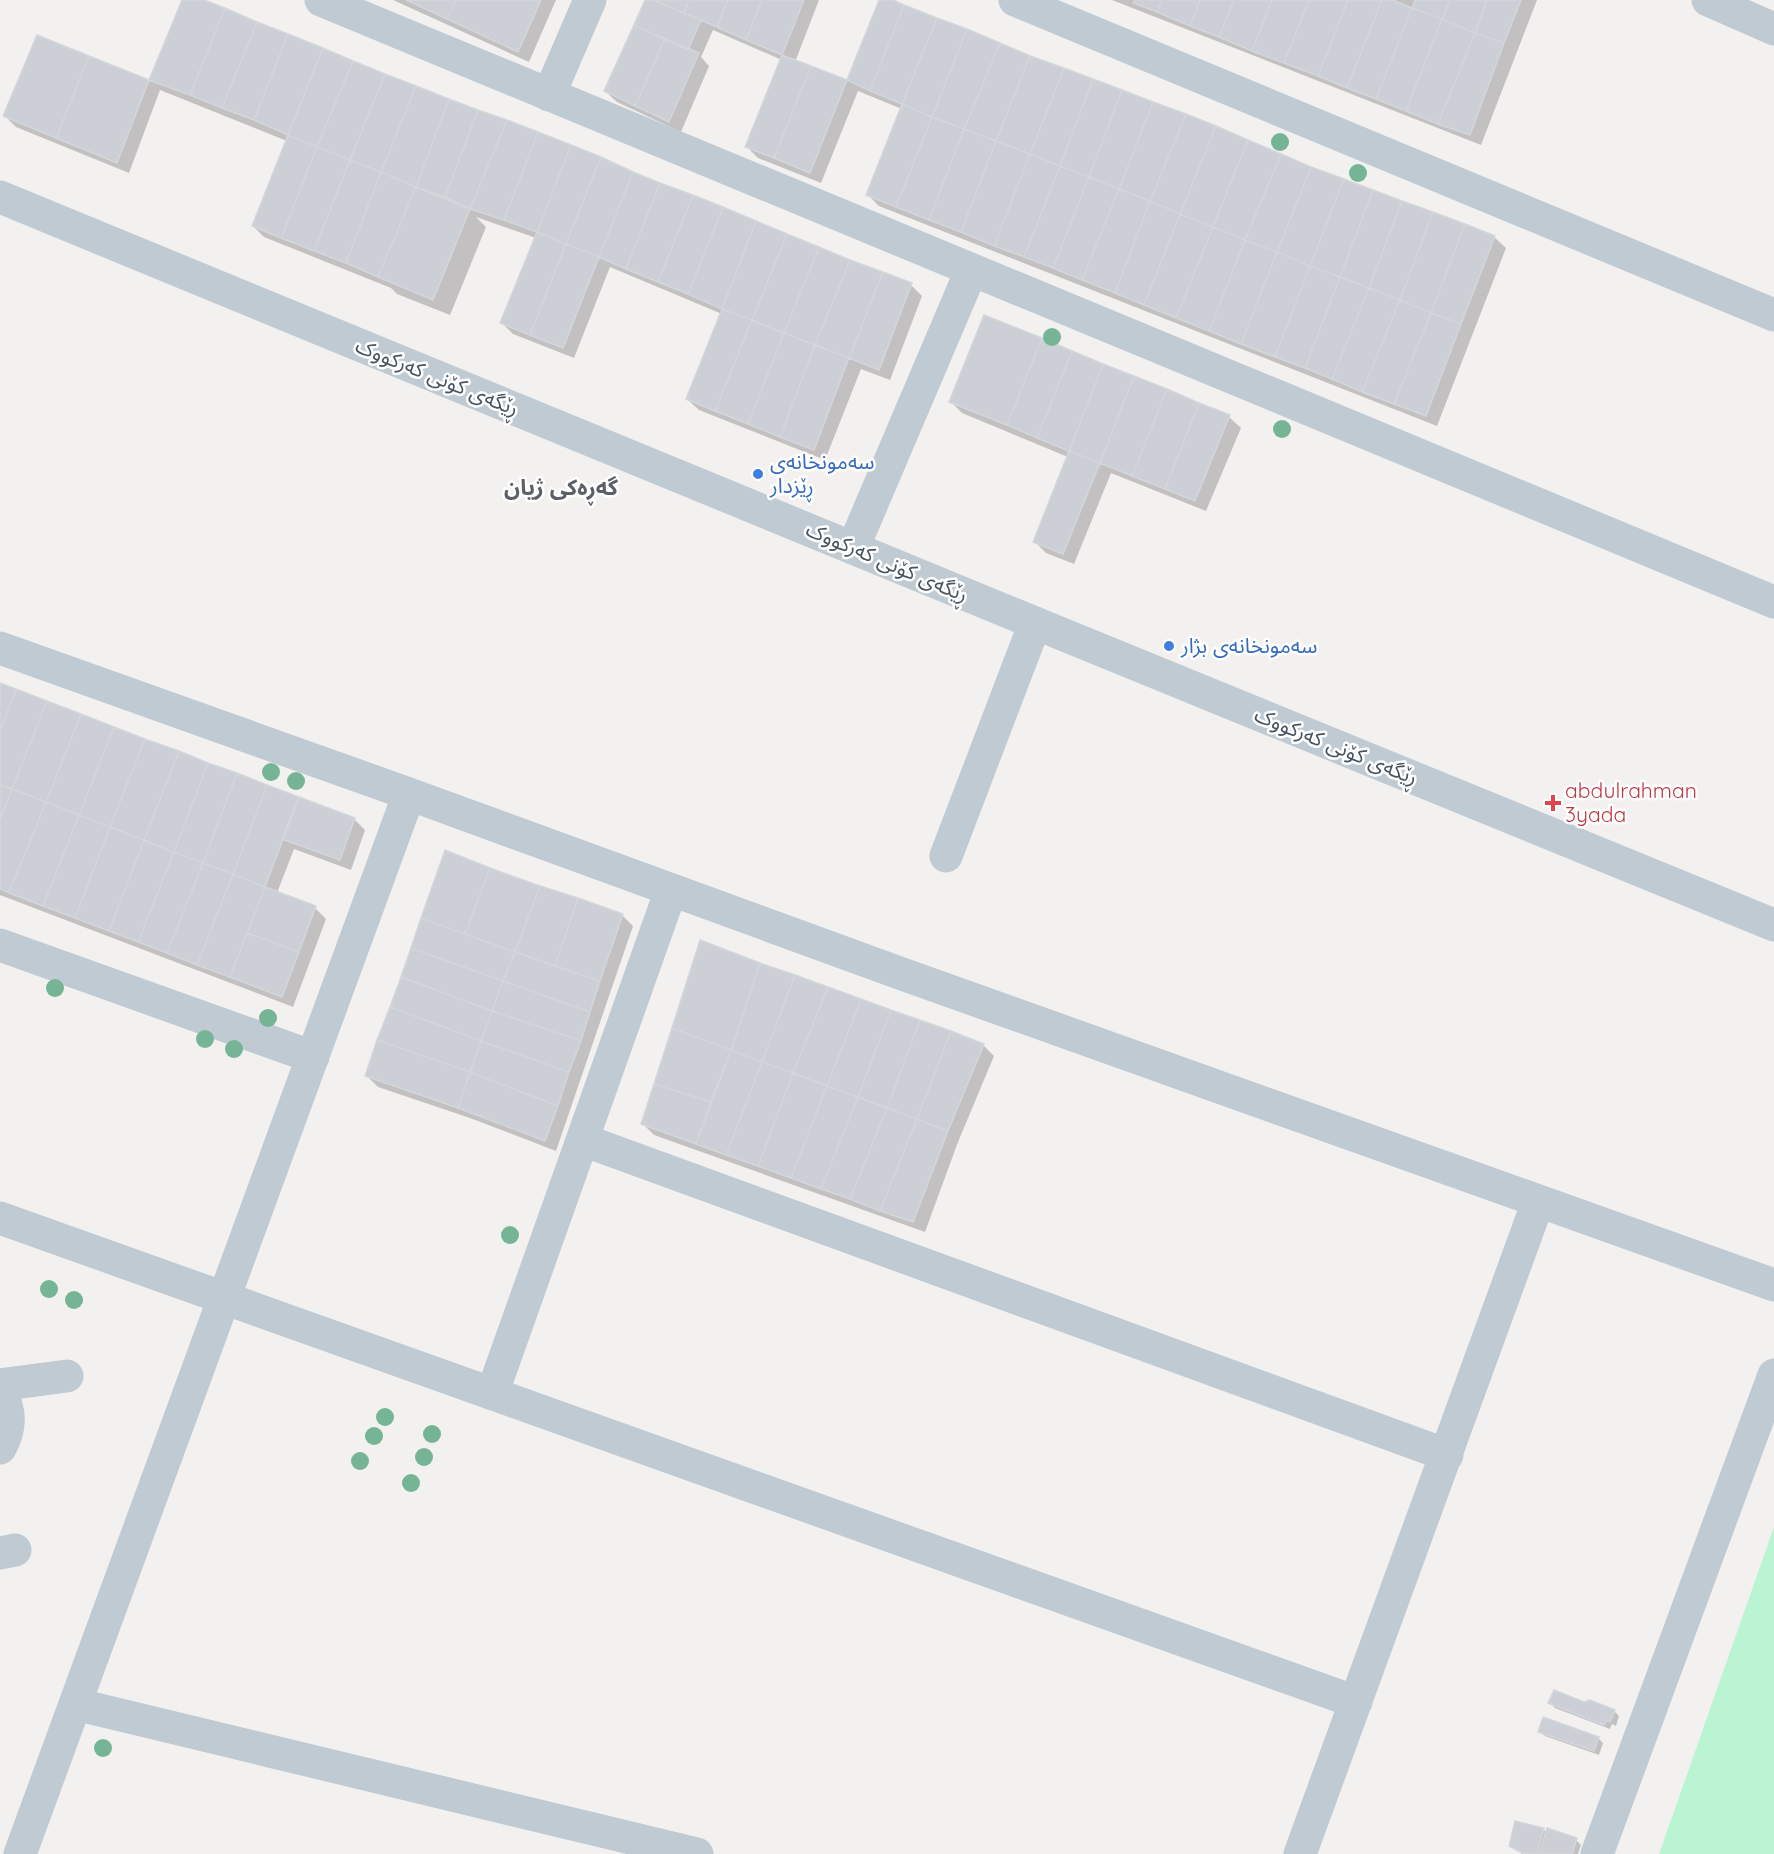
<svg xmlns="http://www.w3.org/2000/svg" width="1774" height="1854" viewBox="0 0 1774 1854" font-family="Quicksand,'Noto Sans Arabic',sans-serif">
<rect width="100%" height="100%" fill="#f3f0f0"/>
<path fill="#bbf4d3" d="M1774,1527V1854H1659Z"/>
<path fill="#0003" fill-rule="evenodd" d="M183,0H200L911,285L922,296L890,380L861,369L825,460L699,410L687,399L722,314L610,267L574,358L513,334L502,323L536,238L476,217L486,227L450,315L397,294L391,288L264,237L253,226L287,141L160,90L129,173L16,127L5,116L38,37L150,82Z
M393,0H556L529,62Z
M647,0H819L795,62L847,82L881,0H889L1310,168L1494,237L1506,248L1437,426L879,206L868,195L902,109L858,91L821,183L758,158L747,147L782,60L713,30L701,57L709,66L681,132L617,102L605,91Z
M1112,0H1537L1481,145Z
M985,317L1229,417L1241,428L1206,511L1111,473L1074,564L1046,553L1035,542L1068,457L962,413L951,402Z
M0,685L354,819L365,830L351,870L294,849L277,893L315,908L326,919L293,1007L0,895Z
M622,915L633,926L556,1151L470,1118L378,1087L367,1076Z
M701,942L983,1045L994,1056L958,1142L925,1232L654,1135L643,1124ZM701,1040L738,1051L737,1054Z
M1550,1702L1583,1703L1614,1711L1619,1716L1616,1726L1612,1724L1610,1729L1555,1708Z
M1540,1731L1598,1738L1603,1743L1599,1755L1545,1736Z
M1543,1829L1547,1833L1576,1840L1581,1845L1578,1854H1522L1511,1845Z"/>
<path fill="#cccfd6" stroke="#d4d6dc" stroke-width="1.5" d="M182,0H204L225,8L190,95L149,80Z
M406,0H456L447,19Z
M456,0H541L518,52L447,19Z
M645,0H653L701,20L688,50L634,25Z
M653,0H689L684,13Z
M689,0H728L717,27L684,13Z
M728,0H762L746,40L717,27Z
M762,0H804L782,55L746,40Z
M879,0H893L904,5L870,91L847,80Z
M1135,0H1162L1157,12L1133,3Z
M1162,0H1200L1190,26L1157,12Z
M1200,0H1234L1219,37L1190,26Z
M1234,0H1272L1252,51L1219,37Z
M1272,0H1309L1284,63L1252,51Z
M1309,0H1348L1318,76L1284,63Z
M1348,0H1382L1347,88L1318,76Z
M1382,0H1393L1412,8L1376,99L1347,88Z
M1415,0H1450L1442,19L1412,8Z
M1450,0H1487L1475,33L1442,19Z
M1487,0H1521L1504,43L1475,33Z
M904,5L937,18L902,104L870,91Z
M225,8L257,22L222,108L190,95Z
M1412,8L1442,19L1406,111L1376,99Z
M937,18L967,29L932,117L902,104Z
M1442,19L1475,33L1438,124L1406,111Z
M257,22L288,34L254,120L222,108Z
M634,25L665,39L635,106L604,91Z
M967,29L1000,43L964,129L932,117Z
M1475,33L1504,43L1470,135L1438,124Z
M288,34L323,48L288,135L254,120Z
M37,35L89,56L56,138L3,116Z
M665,39L699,53L669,122L635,106Z
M1000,43L1030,56L996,141L964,129Z
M323,48L353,61L317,147L288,135Z
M782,55L811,66L774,158L745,147Z
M89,56L149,80L117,163L56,138Z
M1030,56L1064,68L1030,154L996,141Z
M353,61L385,74L350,160L317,147Z
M811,66L847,80L810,173L774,158Z
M1064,68L1093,79L1060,166L1030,154Z
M385,74L416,86L381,172L350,160Z
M1093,79L1122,90L1089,177L1060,166Z
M416,86L449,99L416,187L381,172Z
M1122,90L1153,102L1119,189L1089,177Z
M449,99L478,110L445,197L416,187Z
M1153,102L1186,114L1150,201L1119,189Z
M902,104L932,117L896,207L866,195Z
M478,110L507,120L470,209L445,197Z
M1186,114L1216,126L1180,214L1150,201Z
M932,117L964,129L929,220L896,207Z
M507,120L538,132L504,220L470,209Z
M1216,126L1248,140L1213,227L1180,214Z
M964,129L996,141L961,232L929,220Z
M538,132L571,145L537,232L504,220Z
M288,135L317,147L281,238L252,226Z
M1248,140L1281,154L1245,240L1213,227Z
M996,141L1030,154L994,246L961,232Z
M571,145L601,157L566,244L537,232Z
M317,147L350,160L314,251L281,238Z
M1030,154L1060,166L1024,257L994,246Z
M1281,154L1311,167L1277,252L1245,240Z
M601,157L633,172L599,257L566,244Z
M350,160L381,172L346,263L314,251Z
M1060,166L1089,177L1053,268L1024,257Z
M1311,167L1344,179L1310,266L1277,252Z
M381,172L416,187L378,277L346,263Z
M633,172L660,183L626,269L599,257Z
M1089,177L1119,189L1082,280L1053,268Z
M1344,179L1373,190L1340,277L1310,266Z
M660,183L693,195L658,282L626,269Z
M416,187L470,209L433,300L378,277Z
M1119,189L1150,201L1115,293L1082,280Z
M1373,190L1402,201L1369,288L1340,277Z
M693,195L723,207L688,294L658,282Z
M1150,201L1180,214L1144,305L1115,293Z
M1402,201L1433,212L1400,300L1369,288Z
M723,207L756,221L722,309L688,294Z
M1433,212L1465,224L1431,313L1400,300Z
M1180,214L1213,227L1176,318L1144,305Z
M756,221L787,234L752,320L722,309Z
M1465,224L1495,236L1461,324L1431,313Z
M1213,227L1245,240L1209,331L1176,318Z
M537,232L566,244L530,335L500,323Z
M787,234L819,247L784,333L752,320Z
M1245,240L1277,252L1241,344L1209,331Z
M566,244L599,257L563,348L530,335Z
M819,247L850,260L815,345L784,333Z
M1277,252L1310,266L1275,357L1241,344Z
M850,260L883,272L849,358L815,345Z
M1310,266L1340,277L1305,368L1275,357Z
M883,272L912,283L879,370L849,358Z
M1340,277L1369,288L1332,379L1305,368Z
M1369,288L1400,300L1362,392L1332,379Z
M1400,300L1431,313L1394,404L1362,392Z
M722,309L752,320L715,411L686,399Z
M1431,313L1461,324L1426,416L1394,404Z
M984,315L1042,338L1007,425L949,402Z
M752,320L784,333L748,424L715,411Z
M784,333L815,345L780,437L748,424Z
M1042,338L1072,351L1037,438L1007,425Z
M815,345L849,358L814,450L780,437Z
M1072,351L1103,364L1069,451L1037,438Z
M1103,364L1134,376L1100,463L1069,451Z
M1134,376L1167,389L1132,476L1100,463Z
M1167,389L1199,403L1165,489L1132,476Z
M1199,403L1230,415L1195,501L1165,489Z
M1069,451L1100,463L1063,554L1033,542Z
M0,683L16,689L0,731Z
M16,689L47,701L12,789L0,785V731Z
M47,701L81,714L46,802L12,789Z
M81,714L114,727L79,815L46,802Z
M114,727L145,739L110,827L79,815Z
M145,739L179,751L144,840L110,827Z
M179,751L208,763L174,852L144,840Z
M208,763L237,773L203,863L174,852Z
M237,773L267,785L233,874L203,863Z
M0,785L12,789L0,820Z
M267,785L299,797L265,887L233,874Z
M12,789L46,802L9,893L0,889V820Z
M299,797L355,818L340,860L282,839Z
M46,802L79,815L43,906L9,893Z
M79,815L110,827L75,918L43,906Z
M110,827L144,840L109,931L75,918Z
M144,840L174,852L138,942L109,931Z
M445,850L490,868L465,934L421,918Z
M174,852L203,863L167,953L138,942Z
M203,863L233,874L197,965L167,953Z
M490,868L540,886L515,952L465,934Z
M233,874L265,887L230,977L197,965Z
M540,886L578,898L555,966L515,952Z
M265,887L316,906L299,952L247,933Z
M578,898L623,914L600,981L555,966Z
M421,918L515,952L503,981L411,948Z
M247,933L299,952L282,997L230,977Z
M700,940L760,963L731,1050L672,1028Z
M411,948L503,981L492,1011L401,977Z
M515,952L600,981L590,1012L503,981Z
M760,963L795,975L762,1062L731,1050Z
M795,975L828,987L793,1073L762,1062Z
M401,977L492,1011L481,1041L390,1007Z
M503,981L590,1012L581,1041L492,1011Z
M828,987L861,999L827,1086L793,1073Z
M861,999L891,1010L858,1097L827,1086Z
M390,1007L481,1041L470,1072L377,1040Z
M891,1010L920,1020L887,1108L858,1097Z
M492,1011L581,1041L569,1072L481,1041Z
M920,1020L951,1031L917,1119L887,1108Z
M672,1028L731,1050L711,1102L654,1084Z
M951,1031L984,1044L948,1131L917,1119Z
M377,1040L470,1072L458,1108L365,1076Z
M481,1041L569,1072L558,1106L470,1072Z
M731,1050L762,1062L726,1155L696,1144Z
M762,1062L793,1073L758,1166L726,1155Z
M470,1072L558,1106L545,1141L458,1108Z
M793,1073L827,1086L791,1178L758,1166Z
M654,1084L711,1102L696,1144L641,1124Z
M827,1086L858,1097L821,1189L791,1178Z
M858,1097L887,1108L850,1199L821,1189Z
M887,1108L917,1119L880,1211L850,1199Z
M917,1119L948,1131L913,1222L880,1211Z
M1554,1690L1584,1702L1590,1700L1615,1710L1610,1722L1607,1720L1604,1725L1548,1703Z
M1543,1717L1599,1737L1594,1751L1538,1732Z
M1515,1821L1544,1828L1537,1854H1524L1509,1846Z
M1547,1828L1577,1838L1572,1854H1539Z"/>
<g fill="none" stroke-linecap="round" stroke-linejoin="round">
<path stroke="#c0cad3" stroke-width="33" d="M0,1385L67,1376
M0,1389C10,1410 12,1427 0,1448
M0,1553L15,1550"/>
<path stroke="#c0cad3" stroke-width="33" d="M321,0L1774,602
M1015,0L1774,315
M1708,0L1774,29
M549,95L590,0
M853,548L971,271
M0,648L409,794L905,975L1774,1285
M946,856L1035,623
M0,945L313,1057
M583,1140L1447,1455
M0,1218L1356,1702
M492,1394L671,890
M75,1704L697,1854
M20,1854L409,794
M1300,1854L1538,1202
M1597,1854L1774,1375"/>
<path stroke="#c0cad3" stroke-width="33" d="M0,197L1035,623L1774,925"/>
</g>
<g fill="#75b596">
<circle cx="1280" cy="142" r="9"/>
<circle cx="1358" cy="173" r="9"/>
<circle cx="1052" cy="337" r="9"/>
<circle cx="1282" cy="429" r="9"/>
<circle cx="271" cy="772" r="9"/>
<circle cx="296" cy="781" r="9"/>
<circle cx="55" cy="988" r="9"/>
<circle cx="268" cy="1018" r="9"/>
<circle cx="205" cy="1039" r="9"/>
<circle cx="234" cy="1049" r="9"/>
<circle cx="510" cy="1235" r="9"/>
<circle cx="49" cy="1289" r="9"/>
<circle cx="74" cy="1300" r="9"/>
<circle cx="385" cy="1417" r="9"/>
<circle cx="432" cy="1434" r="9"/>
<circle cx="374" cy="1436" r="9"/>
<circle cx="424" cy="1457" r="9"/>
<circle cx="360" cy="1461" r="9"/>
<circle cx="411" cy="1483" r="9"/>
<circle cx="103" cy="1748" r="9"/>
</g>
<g fill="#3f7fe0" stroke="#fff" stroke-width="2">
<circle cx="758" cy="474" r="6"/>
<circle cx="1169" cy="646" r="6"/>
</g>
<path fill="#e0444e" stroke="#fff" stroke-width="2" d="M1550 794h6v6h6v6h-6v6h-6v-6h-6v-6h6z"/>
<g text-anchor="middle" stroke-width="5" stroke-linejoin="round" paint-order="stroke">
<g font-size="21" fill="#465360" stroke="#fff">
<text transform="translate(437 377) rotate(22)" y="7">ڕێگەی کۆنی کەرکووک</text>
<text transform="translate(887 562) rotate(23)" y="7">ڕێگەی کۆنی کەرکووک</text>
<text transform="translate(1336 746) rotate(22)" y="7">ڕێگەی کۆنی کەرکووک</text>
</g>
<g font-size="21" fill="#366cbe" stroke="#fff" text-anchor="start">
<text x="770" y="469">سەمونخانەی<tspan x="770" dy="24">ڕێزدار</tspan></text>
<text x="1181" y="653">سەمونخانەی بژار</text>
</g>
<g font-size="21" fill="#be3a42" stroke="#fff" text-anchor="start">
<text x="1565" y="798">abdulrahman<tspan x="1565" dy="24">3yada</tspan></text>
</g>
<g font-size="22" font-weight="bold" fill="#5c6066" stroke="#fff">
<text x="561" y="495">گەڕەکی ژیان</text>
</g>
</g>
</svg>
